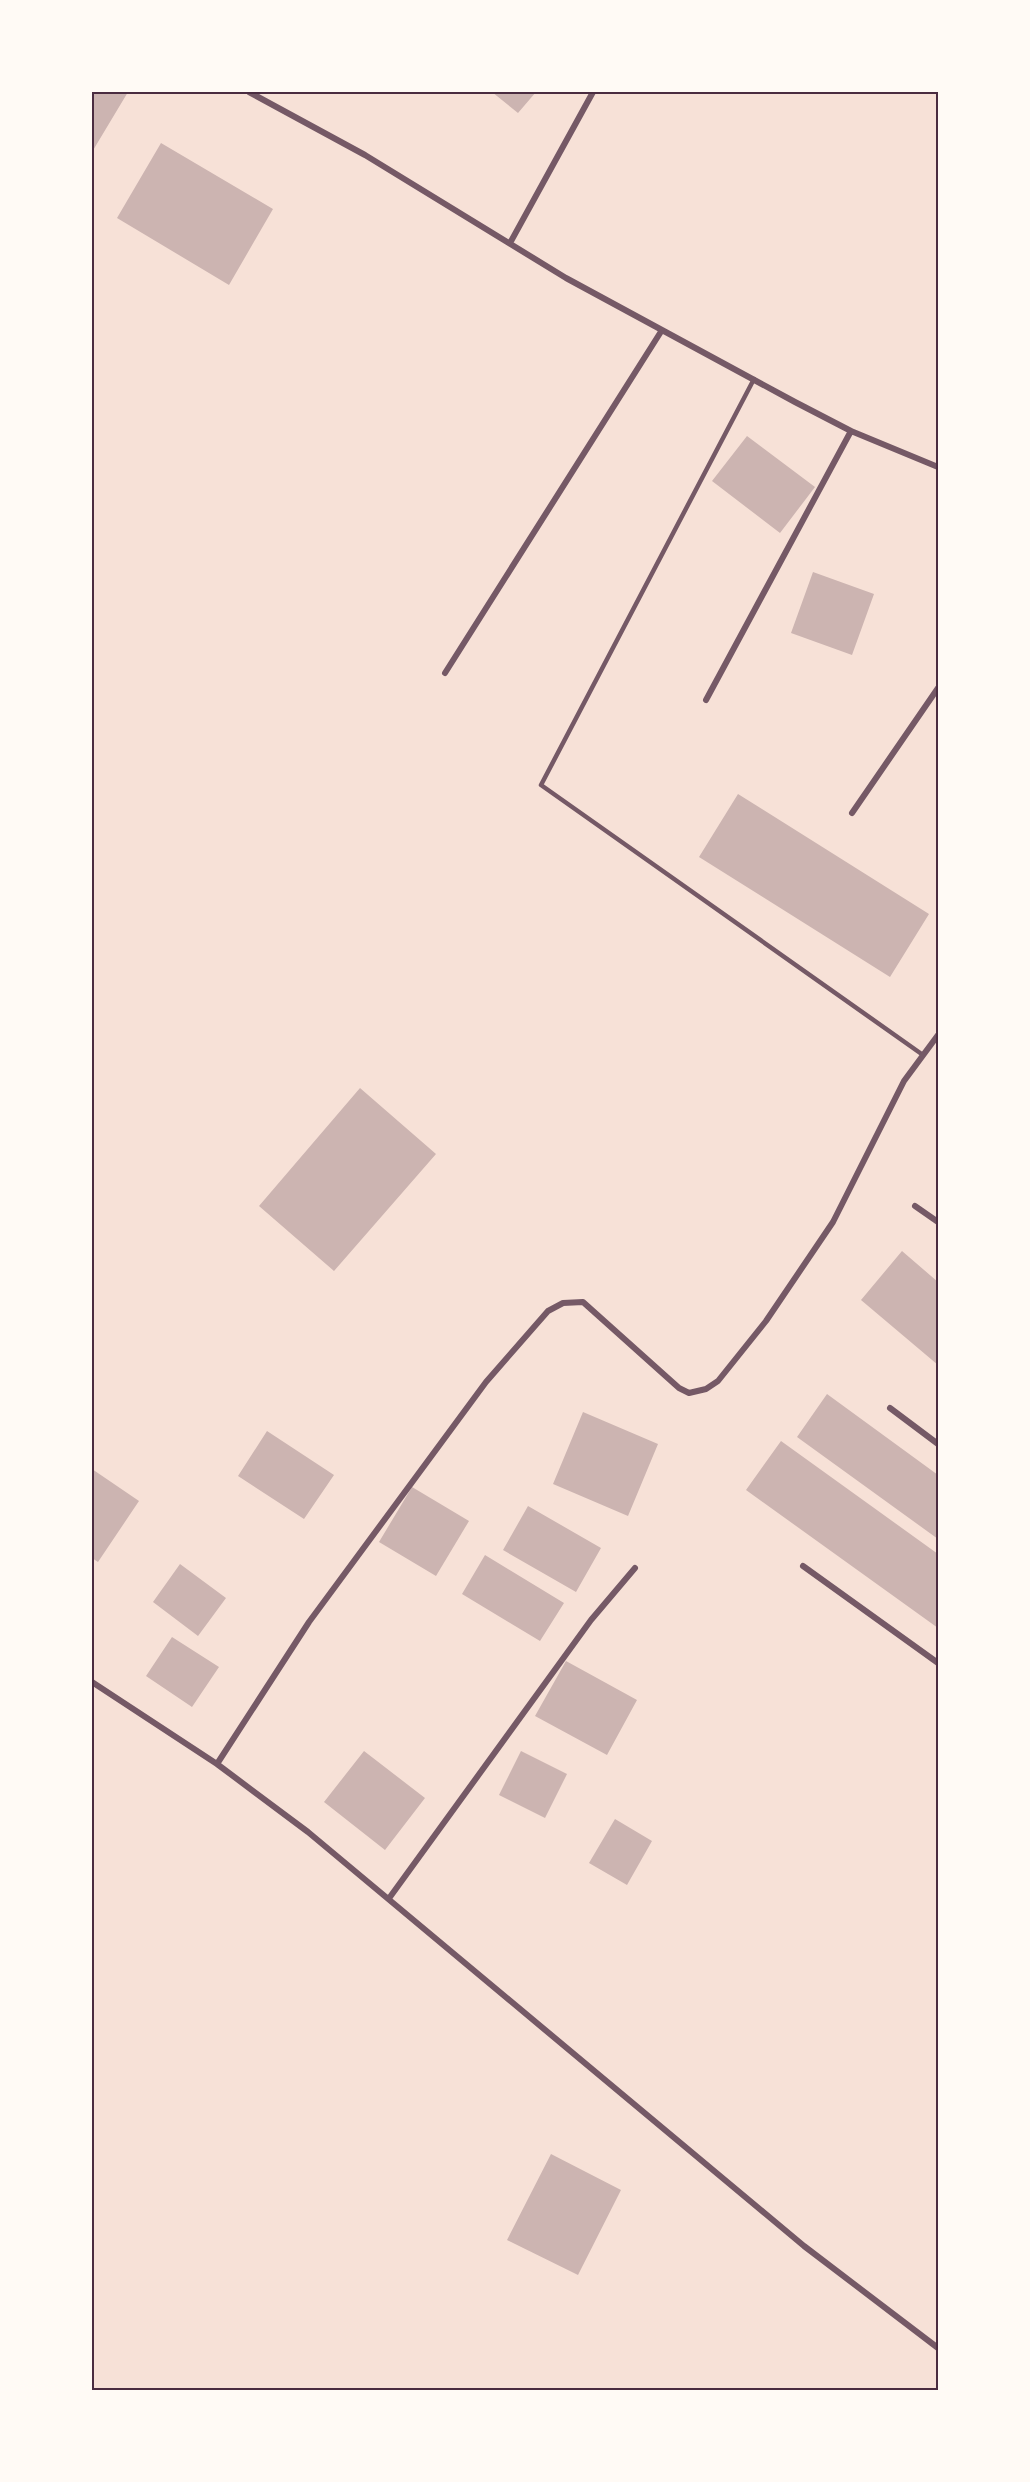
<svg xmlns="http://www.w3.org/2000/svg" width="1030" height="2482" viewBox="0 0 1030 2482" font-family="Montserrat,sans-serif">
<rect width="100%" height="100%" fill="#f7e1d7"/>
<path fill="#ccb4b1" d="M92,92H128L92,152Z
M492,92H536L518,113Z
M161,143L273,209L229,285L117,218Z
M747,436L815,487L780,533L712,481Z
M813,572L874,594L852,655L791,633Z
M738,794L929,914L890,977L699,857Z
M360,1088L436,1154L334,1271L259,1206Z
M902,1251L938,1282V1365L861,1300Z
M827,1394L938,1475V1539L797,1437Z
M583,1412L658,1444L628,1516L553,1484Z
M267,1431L334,1475L304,1519L238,1476Z
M781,1441L938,1554V1628L746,1490Z
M92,1469L139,1501L98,1562L92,1558Z
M412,1487L469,1521L436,1576L379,1542Z
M528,1506L601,1548L576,1592L503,1550Z
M485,1555L564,1603L540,1641L462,1594Z
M180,1564L226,1598L198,1636L153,1602Z
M172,1637L219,1667L192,1707L146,1676Z
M566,1661L637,1700L607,1755L535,1716Z
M364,1751L425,1798L385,1850L324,1802Z
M521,1751L567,1774L545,1818L499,1795Z
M615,1819L652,1841L627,1885L589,1863Z
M551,2154L621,2190L578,2275L507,2240Z"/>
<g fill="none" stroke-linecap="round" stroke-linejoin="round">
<path stroke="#755966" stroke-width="4.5" d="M754,379L541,785L923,1055"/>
<path stroke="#755966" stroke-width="6" d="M249,92L365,155L566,278L795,402L851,431L938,467
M510,243L593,92
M445,673L662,330
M706,700L851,431
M852,813L938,688
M915,1206L938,1222
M890,1408L938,1444
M803,1566L938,1663
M92,1682L217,1764L308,1832L804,2246L938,2348
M217,1764L309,1622L486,1382L548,1311L563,1303L583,1302L679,1388L689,1393L706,1389L718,1381L766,1321L833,1222L904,1081L938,1035
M390,1897L591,1620L635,1568"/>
</g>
<rect width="1030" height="2482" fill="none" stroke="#fffaf5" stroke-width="186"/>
<rect x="93" y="93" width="844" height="2296" fill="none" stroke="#4a2c40" stroke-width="2"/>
</svg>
